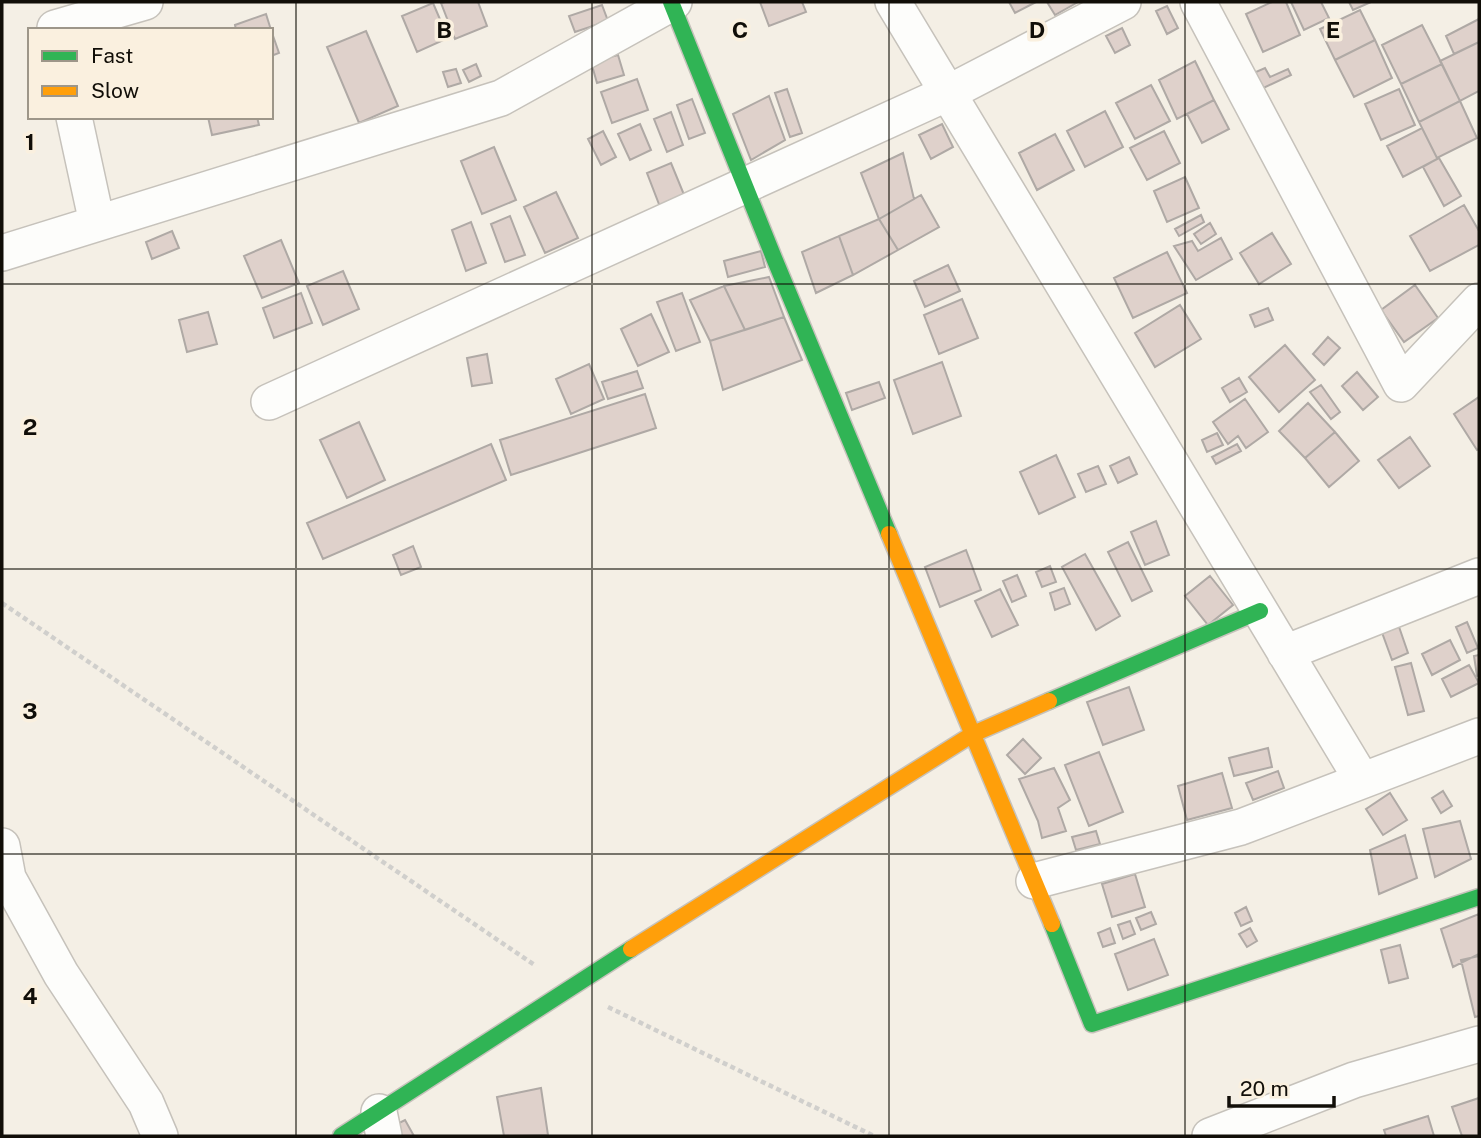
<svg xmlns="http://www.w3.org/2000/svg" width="1481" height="1138" viewBox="0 0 1481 1138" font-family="'Public Sans',sans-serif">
<rect width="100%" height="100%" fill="#f4efe5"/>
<path fill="#dfd1cb" stroke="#afa9a5" stroke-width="2" d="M445,2H478L487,26L455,39L441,3Z
M760,2H802L806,12L769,26Z
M1009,2H1036L1015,13Z
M1047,2H1078L1055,15Z
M1272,2H1286L1300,35L1263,52L1246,14Z
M1291,2H1321L1329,18L1304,30Z
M1349,2H1371L1353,10Z
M433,3L448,38L417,52L402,16Z
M602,5L608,21L575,32L569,16Z
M1167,6L1178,28L1167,34L1156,11Z
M1360,10L1375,40L1335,60L1320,29Z
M266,14L271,30H236L235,25Z
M1479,19V42L1454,54L1446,36Z
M1422,25L1442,64L1401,84L1382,45Z
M1122,28L1130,45L1115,53L1106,36Z
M271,30L279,53L271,56Z
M366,31L398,106L359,123L327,47Z
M1375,40L1392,78L1354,97L1335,60Z
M1479,42V91L1460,101L1440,61Z
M618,55L624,75L597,83L591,62Z
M1195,61L1214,100L1177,119L1159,80Z
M476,64L481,76L469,82L463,70Z
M1442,64L1460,101L1419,122L1401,84Z
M1265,68L1270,77L1288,69L1291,75L1257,91L1249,75Z
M456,69L461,83L448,87L443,72Z
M637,79L648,110L612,123L601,92Z
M1151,85L1170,121L1135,139L1116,103Z
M787,89L802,133L790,137L775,93Z
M1399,89L1415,125L1381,140L1365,104Z
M769,96L785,140L751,160L733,114Z
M692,99L705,133L689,139L677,105Z
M1214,100L1229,129L1202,143L1187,114Z
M1460,101L1477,138L1437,158L1419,122Z
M1105,111L1123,147L1085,167L1067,131Z
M671,112L683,145L667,152L654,119Z
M208,117H257L259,125L212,135Z
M640,124L651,150L630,160L618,134Z
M942,124L953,147L931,159L919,135Z
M1422,128L1437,158H1439L1403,177L1387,146Z
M603,131L616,157L601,165L588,139Z
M1164,131L1180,163L1147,180L1130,148Z
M1055,134L1074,170L1037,190L1019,153Z
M494,147L516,200L482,214L461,161Z
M903,153L914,199L879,219L861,173Z
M1439,158L1461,196L1444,206L1423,167Z
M671,163L687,202L662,212L647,173Z
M1185,177L1199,208L1167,222L1154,191Z
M556,192L578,238L545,253L524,207Z
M921,195L939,227L898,250L879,219Z
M1464,205L1479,231V245L1430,271L1410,236Z
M1201,215L1204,222L1179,236L1175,229Z
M510,216L525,255L505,262L491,224Z
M879,219L898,250L853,275L839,236Z
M471,222L486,263L466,271L452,230Z
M1210,223L1216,234L1201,244L1194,234Z
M172,231L179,248L152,259L146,242Z
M1272,233L1291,264L1259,284L1240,253Z
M839,236L853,275L816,293L802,252Z
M1221,238L1232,259L1196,280L1174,246L1192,241L1198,251Z
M281,240L299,283L262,298L244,256Z
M761,251L765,267L728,277L724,261Z
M1167,252L1187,293L1133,318L1114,278Z
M948,265L960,291L925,307L914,281Z
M343,271L359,309L323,325L307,286Z
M769,277L784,317L745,330L724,286Z
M1415,285L1438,318L1404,342L1381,310Z
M724,286L745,330L710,341L690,300Z
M301,293L312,323L274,338L263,308Z
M682,293L700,342L676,351L657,302Z
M962,299L978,338L939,354L924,315Z
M1180,305L1201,339L1155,367L1135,333Z
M1268,308L1273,320L1255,327L1250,315Z
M208,312L217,344L187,352L179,320Z
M651,314L669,352L638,366L621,329Z
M784,317L802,360L723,390L710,341Z
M1328,337L1340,348L1324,365L1313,354Z
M1285,345L1315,380L1279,412L1249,377Z
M487,354L492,383L472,386L467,358Z
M942,362L961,416L913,434L894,380Z
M589,364L604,399L571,414L556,379Z
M637,371L643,388L608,399L602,382Z
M1357,372L1378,397L1363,410L1342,386Z
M1239,378L1247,392L1230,402L1222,388Z
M879,382L885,398L852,410L846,393Z
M1321,385L1340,412L1331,419L1310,392Z
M645,394L656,428L511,475L500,440Z
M1479,397V449L1477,450L1454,414Z
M1245,399L1268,432L1246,448L1238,436L1228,444L1213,422Z
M1308,403L1335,432L1305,458L1279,431Z
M359,422L385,480L347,498L320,440Z
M1335,432L1359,461L1329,487L1305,458Z
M1217,433L1223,445L1207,452L1202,440Z
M1410,437L1430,466L1399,488L1378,460Z
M491,444L506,480L323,559L307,523Z
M1237,444L1241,451L1216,464L1212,457Z
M1056,455L1075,497L1039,514L1020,472Z
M1129,457L1137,474L1118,483L1110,466Z
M1098,466L1106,484L1086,492L1078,474Z
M1156,521L1169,555L1145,565L1131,532Z
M1128,542L1152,591L1132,601L1108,552Z
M413,546L421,567L401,575L393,555Z
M966,550L981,590L940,607L925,567Z
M1085,554L1120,616L1096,630L1062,567Z
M1050,566L1056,582L1042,587L1036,572Z
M1017,575L1026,596L1012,602L1003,581Z
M1210,576L1233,605L1208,625L1185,596Z
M1064,588L1070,604L1055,610L1050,593Z
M1000,589L1018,625L992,637L975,601Z
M1397,621L1408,653L1392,660L1380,627Z
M1467,622L1478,648L1467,653L1456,627Z
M1450,640L1460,660L1432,675L1422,654Z
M1479,655V675L1477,676L1474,656Z
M1411,663L1424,711L1408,715L1395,667Z
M1469,665L1479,683L1451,697L1442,679Z
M1129,687L1144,730L1103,745L1087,702Z
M1023,739L1041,758L1025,774L1007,755Z
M1268,748L1272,767L1234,776L1229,758Z
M1099,752L1123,812L1089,826L1065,765Z
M1054,768L1070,800L1058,808L1066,831L1042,838L1038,821L1019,779Z
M1278,771L1284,788L1253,800L1246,783Z
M1222,773L1232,808L1187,820L1178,786Z
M1443,791L1452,806L1441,813L1432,798Z
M1390,793L1407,820L1383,835L1366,809Z
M1460,821L1471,859L1435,877L1423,829Z
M1096,831L1100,844L1076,850L1072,837Z
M1405,835L1417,878L1379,894L1370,850Z
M1135,874L1145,907L1112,917L1102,884Z
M1246,907L1252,921L1241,926L1235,913Z
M1151,912L1156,924L1141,930L1136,918Z
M1479,914V954L1453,967L1441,929Z
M1130,921L1135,934L1123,939L1118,925Z
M1110,928L1115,943L1103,947L1098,933Z
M1250,928L1257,941L1247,947L1239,934Z
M1154,939L1168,975L1128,990L1115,954Z
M1400,945L1408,978L1389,983L1381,950Z
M1479,956V1016L1475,1017L1461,960Z
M541,1088L548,1135L504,1136L497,1097Z
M1479,1098V1136H1462L1452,1107Z
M1428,1116L1434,1136H1386L1384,1130Z
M405,1120L414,1136H396L391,1127Z"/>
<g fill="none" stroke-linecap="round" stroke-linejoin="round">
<g stroke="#c6c2bb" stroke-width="38">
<path id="street" d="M893,2L1362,780
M1198,2L1401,384L1479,301
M55,28L145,2
M74,117L97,223
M2,253L501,98L674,2
M269,402L948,93L1123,2
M1285,653L1479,576
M2,846L8,878L61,974L146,1103L160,1136
M1034,881L1241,827L1479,736
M379,1112L384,1136
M1210,1136L1354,1080L1479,1044"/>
</g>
<g stroke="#c6c2bb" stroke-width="19">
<path id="fast" d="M671,2L774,258L889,534
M1049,701L1260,611
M1052,924L1092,1024L1479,897
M341,1136L631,949"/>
</g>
<g stroke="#c6c2bb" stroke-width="19">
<path id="slow" d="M889,534L1052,924
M631,949L973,734L1049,701"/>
</g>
<path stroke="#d0cfcc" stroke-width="4.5" stroke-dasharray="5 3.5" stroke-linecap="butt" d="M2,603L536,966
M608,1007L874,1136"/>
<use href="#street" stroke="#fdfdfb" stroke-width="35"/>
<use href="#fast" stroke="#30b455" stroke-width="16"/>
<use href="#slow" stroke="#ff9f0a" stroke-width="16"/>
</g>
<path fill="none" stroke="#110e08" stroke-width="2" stroke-opacity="0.55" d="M296,2V1136M592,2V1136M889,2V1136M1185,2V1136M2,284H1479M2,569H1479M2,854H1479"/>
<g font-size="23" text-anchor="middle" font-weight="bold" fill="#110e08" stroke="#faf0df" stroke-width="7" stroke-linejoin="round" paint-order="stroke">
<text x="444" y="38">B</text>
<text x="740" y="38">C</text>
<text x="1037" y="38">D</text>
<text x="1333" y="38">E</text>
<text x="30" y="150">1</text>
<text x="30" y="435">2</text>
<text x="30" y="719">3</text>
<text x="30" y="1004">4</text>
</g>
<rect width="1481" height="1138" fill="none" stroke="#110e08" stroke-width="7"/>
<rect x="28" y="28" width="245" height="91" fill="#faf0df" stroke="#9d9689" stroke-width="2"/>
<rect x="42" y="51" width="35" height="10" fill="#30b455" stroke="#9d9689" stroke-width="2"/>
<text x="91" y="63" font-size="21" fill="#110e08">Fast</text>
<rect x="42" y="86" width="35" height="10" fill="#ff9f0a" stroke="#9d9689" stroke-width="2"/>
<text x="91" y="98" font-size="21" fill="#110e08">Slow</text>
<path d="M1229 1096v10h105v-10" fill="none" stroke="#110e08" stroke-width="3.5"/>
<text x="1240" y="1096" font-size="21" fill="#110e08" stroke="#faf0df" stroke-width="5" paint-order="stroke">20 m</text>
</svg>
